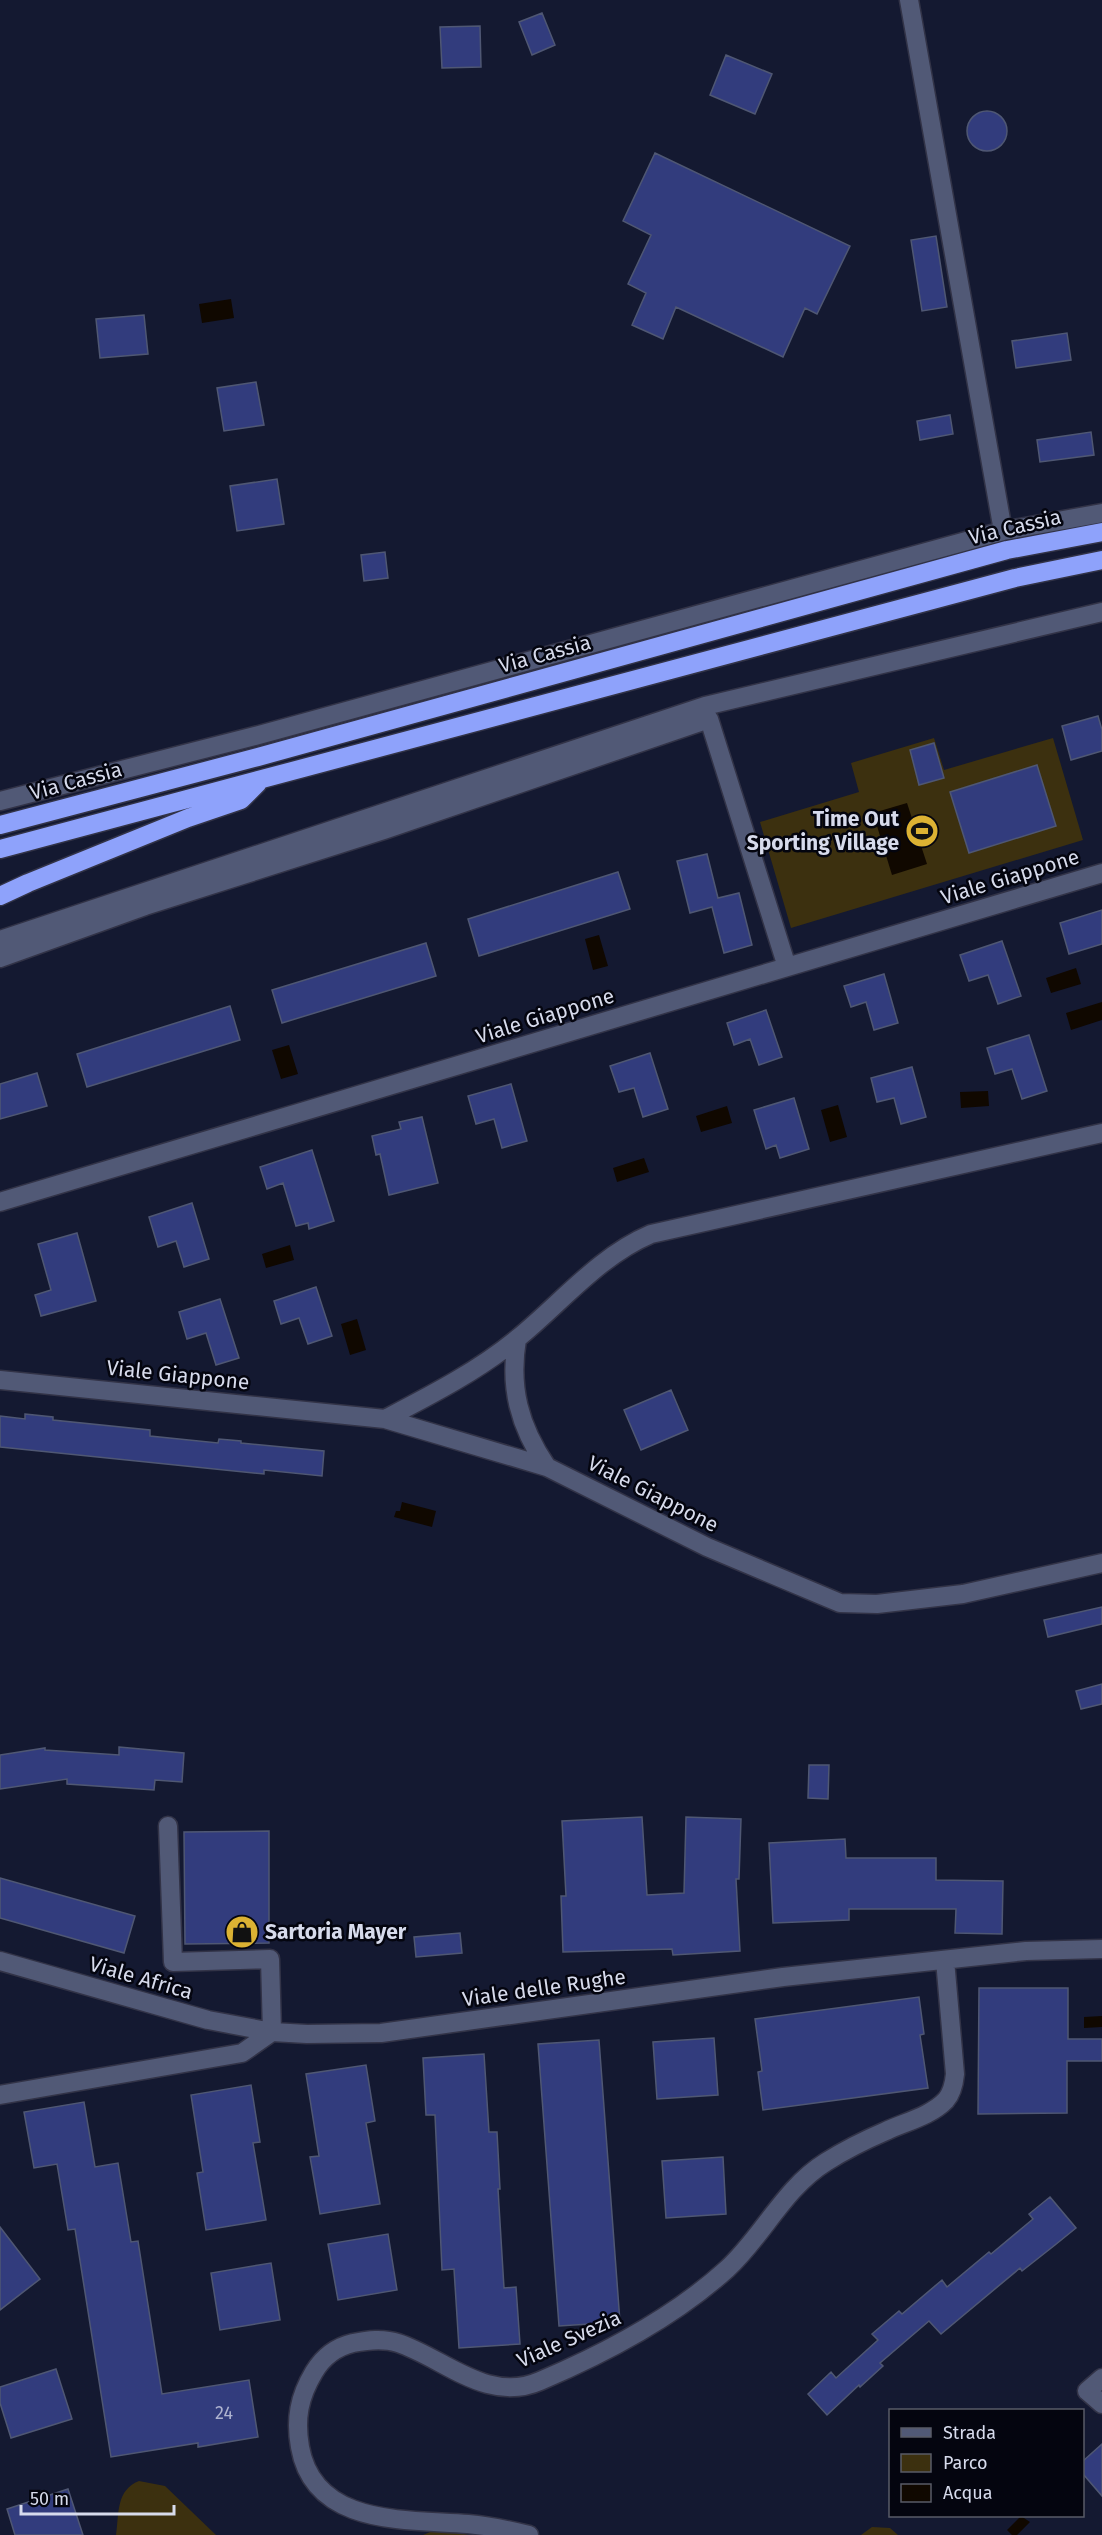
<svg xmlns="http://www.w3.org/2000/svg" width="1102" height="2535" viewBox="0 0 1102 2535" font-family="'Fira Sans',sans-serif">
<rect width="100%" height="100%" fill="#141931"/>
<path fill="#3c300f" d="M934,738L944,770L1053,738L1083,840L791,928L760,822L859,792L851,763Z
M139,2481L165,2486L216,2535H116C119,2513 116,2490 139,2481Z
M872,2527L890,2528L898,2535H861Z
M440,2528L469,2535H423Z"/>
<path fill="#100800" d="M231,299L234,318L202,323L199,304Z
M907,803L927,864L892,875L873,813Z
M599,935L608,966L593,970L585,939Z
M1076,968L1081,984L1051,993L1046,978Z
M1102,1002V1020L1071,1030L1066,1013Z
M289,1045L298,1074L281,1079L272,1050Z
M988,1091L989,1106L961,1108L960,1092Z
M838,1105L847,1137L830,1142L821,1110Z
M727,1106L732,1123L701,1132L696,1116Z
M644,1158L649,1172L617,1182L613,1168Z
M290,1245L294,1260L266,1268L262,1254Z
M357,1319L366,1350L350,1355L341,1324Z
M402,1502L436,1511L432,1527L394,1517L396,1511H400Z
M1102,2016V2027L1084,2028V2017Z
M1021,2516L1030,2522L1017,2535H1012L1007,2530Z"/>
<path fill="#323c7d" stroke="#4f5773" stroke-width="1.5" d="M542,13L555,45L532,55L519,22Z
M480,26L481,67L442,68L440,27Z
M726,55L772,74L755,114L710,95Z
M967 131a20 20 0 1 1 40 0a20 20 0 1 1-40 0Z
M655,153L850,246L817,314L805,308L783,357L676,307L663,339L632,325L646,293L628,284L651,235L623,221Z
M936,236L947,307L922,311L911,240Z
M144,315L148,354L100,358L96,319Z
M1067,333L1071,360L1016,368L1012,341Z
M256,382L264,425L224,431L217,388Z
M950,415L953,434L920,440L917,421Z
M1091,432L1094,455L1040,462L1037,440Z
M277,479L284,524L237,531L230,486Z
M385,552L388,578L364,581L361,555Z
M1098,716L1102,730V751L1071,760L1062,726Z
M934,743L944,778L919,785L910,750Z
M1037,765L1056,826L969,853L950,792Z
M707,854L718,898L739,893L752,945L724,953L712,907L690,913L677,861Z
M618,872L630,909L479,956L468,919Z
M1102,910V944L1069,954L1060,923Z
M1002,941L1021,996L998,1004L988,975L969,981L960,955Z
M426,943L436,976L282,1023L272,990Z
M884,974L898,1023L874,1030L866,1002L851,1007L844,986Z
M230,1006L240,1040L87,1087L77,1054Z
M766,1010L782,1057L759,1065L750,1039L734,1045L727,1023Z
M1029,1035L1047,1091L1022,1099L1012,1069L995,1074L987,1048Z
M650,1053L668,1109L643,1117L634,1088L619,1092L610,1066Z
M912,1067L926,1117L901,1124L894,1098L877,1102L871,1078Z
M37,1073L47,1106L0,1119V1084Z
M511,1084L527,1141L502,1148L494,1119L476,1124L468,1096Z
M794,1098L809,1149L780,1158L776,1145L766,1149L754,1110Z
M422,1117L438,1183L389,1195L380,1154L376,1155L372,1136L401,1129L399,1122Z
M312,1150L334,1221L309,1229L308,1223L296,1226L283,1183L267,1189L260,1167Z
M192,1203L209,1259L184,1267L176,1241L158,1247L149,1217Z
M77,1233L96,1301L41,1316L35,1295L51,1290L38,1244Z
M316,1287L332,1336L308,1344L299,1318L281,1324L274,1301Z
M220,1299L239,1358L216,1365L206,1333L187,1339L179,1312Z
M671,1390L688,1430L641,1450L624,1410Z
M25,1414L53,1417V1420L150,1430V1436L218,1443L219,1439L241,1441V1443L324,1451L322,1476L264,1470V1474L0,1447V1416L25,1419Z
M1102,1607V1624L1048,1637L1044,1620Z
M1102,1684V1704L1081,1709L1076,1691Z
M119,1747L184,1753L182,1782L155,1780L154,1790L67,1784V1779L0,1789V1755L45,1748V1750L119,1755Z
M809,1765H829L828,1799L808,1798Z
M642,1817L647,1895L684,1893L686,1817L741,1819L739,1879H736L740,1951L673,1955L672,1949L563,1952L561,1896H566L562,1821Z
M269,1831V1943L185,1944L184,1832Z
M845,1839L846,1858H936V1880L1003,1881L1002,1934L955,1933L956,1909H849V1920L773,1923L769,1843Z
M0,1878L135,1916L124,1953L0,1918Z
M460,1933L462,1953L416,1957L414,1937Z
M979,1988H1068V2039H1102V2061H1067V2113L978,2114Z
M919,1997L924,2034L920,2035L928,2088L763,2110L758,2072L762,2071L755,2019Z
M714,2038L718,2095L657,2099L653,2042Z
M599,2040L620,2322L559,2326L538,2044Z
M484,2054L489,2132H497L500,2189H498L504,2288L516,2287L520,2344L459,2348L454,2269L442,2270L435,2115H426L423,2058Z
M366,2065L375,2121L366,2123L380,2204L320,2214L310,2157L319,2156L306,2074Z
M251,2085L260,2142L253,2143L266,2220L206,2230L197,2173L203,2172L191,2095Z
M84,2102L95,2167L118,2163L131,2242L138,2241L162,2394L249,2380L258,2437L198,2447V2443L111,2457L75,2229L68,2230L57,2164L34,2168L24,2112Z
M723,2157L726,2214L666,2218L662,2161Z
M1050,2197L1076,2228L1055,2245L1022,2271L1020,2268L941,2334L929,2321L880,2363L883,2366L860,2387L859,2385L827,2415L808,2394L831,2372L836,2378L878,2340L872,2334L899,2311L902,2314L942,2280L947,2287L989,2252L991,2254L1033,2219L1029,2214Z
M0,2227L40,2279L0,2310Z
M388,2234L397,2290L338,2300L328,2244Z
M271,2263L280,2320L220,2330L211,2273Z
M56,2369L72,2419L11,2438L0,2403V2387Z
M1102,2444V2496L1083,2474V2461Z
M68,2489L83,2535H15L7,2509Z"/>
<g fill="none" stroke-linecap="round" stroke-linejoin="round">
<g stroke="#323347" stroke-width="21">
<path id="minor" d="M909,0L1003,531
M0,801L255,736L1003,531L1102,513
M0,940L705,706L1102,612
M0,958L145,906L384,830L709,719L787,967
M0,1202L1102,873
M517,1339C509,1387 519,1426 547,1467
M0,1380L385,1419L547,1467L707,1547L840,1603L877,1604L963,1594L1102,1563
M385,1419C431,1395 478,1371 518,1338C561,1303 599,1256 651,1234L1102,1133
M168,1826L173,1962L270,1959L272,2032
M0,1961L208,2020L272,2032L307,2034L381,2033L783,1977L1026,1951L1102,1949
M0,2095L242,2053L272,2032
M1102,2378L1087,2391L1102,2404
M529,2535C509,2530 489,2526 468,2524C407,2519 314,2527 300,2447C295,2419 299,2397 314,2372C323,2357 336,2347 353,2343C368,2340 383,2338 398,2343C444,2358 487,2404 540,2381C606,2353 673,2318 727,2269C763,2236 784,2188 826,2162C845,2150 865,2140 886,2131C905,2122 931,2116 946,2100C952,2093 954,2084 955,2074L945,1960"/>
</g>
<g stroke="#323347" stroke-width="21">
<path id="highway" d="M0,825L258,757L1007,550L1102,532
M0,849L1015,578L1102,560
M0,896L28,883L188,818L241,800L258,783"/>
</g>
<use href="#minor" stroke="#515976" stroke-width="18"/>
<use href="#highway" stroke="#8ea2fb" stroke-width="18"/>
</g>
<defs>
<g id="stadium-disc" transform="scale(1.725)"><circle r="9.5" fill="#dcb233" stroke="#04050f"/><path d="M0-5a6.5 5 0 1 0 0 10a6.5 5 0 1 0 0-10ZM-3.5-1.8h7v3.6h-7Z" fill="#111"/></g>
<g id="shop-disc" transform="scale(1.725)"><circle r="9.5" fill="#dcb233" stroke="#04050f"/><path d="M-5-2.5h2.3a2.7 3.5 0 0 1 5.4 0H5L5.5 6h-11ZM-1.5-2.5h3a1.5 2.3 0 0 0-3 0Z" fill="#111"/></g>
</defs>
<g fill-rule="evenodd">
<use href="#stadium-disc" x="922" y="831"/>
<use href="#shop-disc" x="242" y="1932"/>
</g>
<g text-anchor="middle" stroke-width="5" stroke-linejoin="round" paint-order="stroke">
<g font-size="18" fill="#aeb3d0">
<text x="224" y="2419">24</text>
</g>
<g font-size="21" fill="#d7dbec" stroke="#04050f">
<text transform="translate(1015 527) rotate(-13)" y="7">Via Cassia</text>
<text transform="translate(545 654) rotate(-15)" y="7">Via Cassia</text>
<text transform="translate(76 781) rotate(-15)" y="7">Via Cassia</text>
<text transform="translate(1010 877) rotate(-17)" y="7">Viale Giappone</text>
<text transform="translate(545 1016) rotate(-17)" y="7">Viale Giappone</text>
<text transform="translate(178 1375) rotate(6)" y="7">Viale Giappone</text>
<text transform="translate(653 1494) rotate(27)" y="7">Viale Giappone</text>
<text transform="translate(141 1978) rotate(16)" y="7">Viale Africa</text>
<text transform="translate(544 1988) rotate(-8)" y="7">Viale delle Rughe</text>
<text transform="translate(569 2339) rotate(-24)" y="7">Viale Svezia</text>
</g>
<g font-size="21" font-weight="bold" fill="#d7dbec" stroke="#04050f" text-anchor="end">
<text x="899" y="826">Time Out<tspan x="899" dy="24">Sporting Village</tspan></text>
<text x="265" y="1939" text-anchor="start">Sartoria Mayer</text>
</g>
</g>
<rect x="889" y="2409" width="195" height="108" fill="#04050f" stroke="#585b67" stroke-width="1.5"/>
<rect x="901" y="2428" width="30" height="9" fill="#515976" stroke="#585b67" stroke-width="1.5"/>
<text x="943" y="2439" font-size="18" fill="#d7dbec">Strada</text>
<rect x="901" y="2454" width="30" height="18" fill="#3c300f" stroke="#585b67" stroke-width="1.5"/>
<text x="943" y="2469" font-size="18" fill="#d7dbec">Parco</text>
<rect x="901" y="2484" width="30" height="18" fill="#100800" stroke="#585b67" stroke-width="1.5"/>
<text x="943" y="2499" font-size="18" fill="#d7dbec">Acqua</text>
<path d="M21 2505v9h153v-9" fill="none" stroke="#d7dbec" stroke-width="3"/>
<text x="30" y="2505" font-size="18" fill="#d7dbec" stroke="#04050f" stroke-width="4.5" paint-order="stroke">50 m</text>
</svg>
